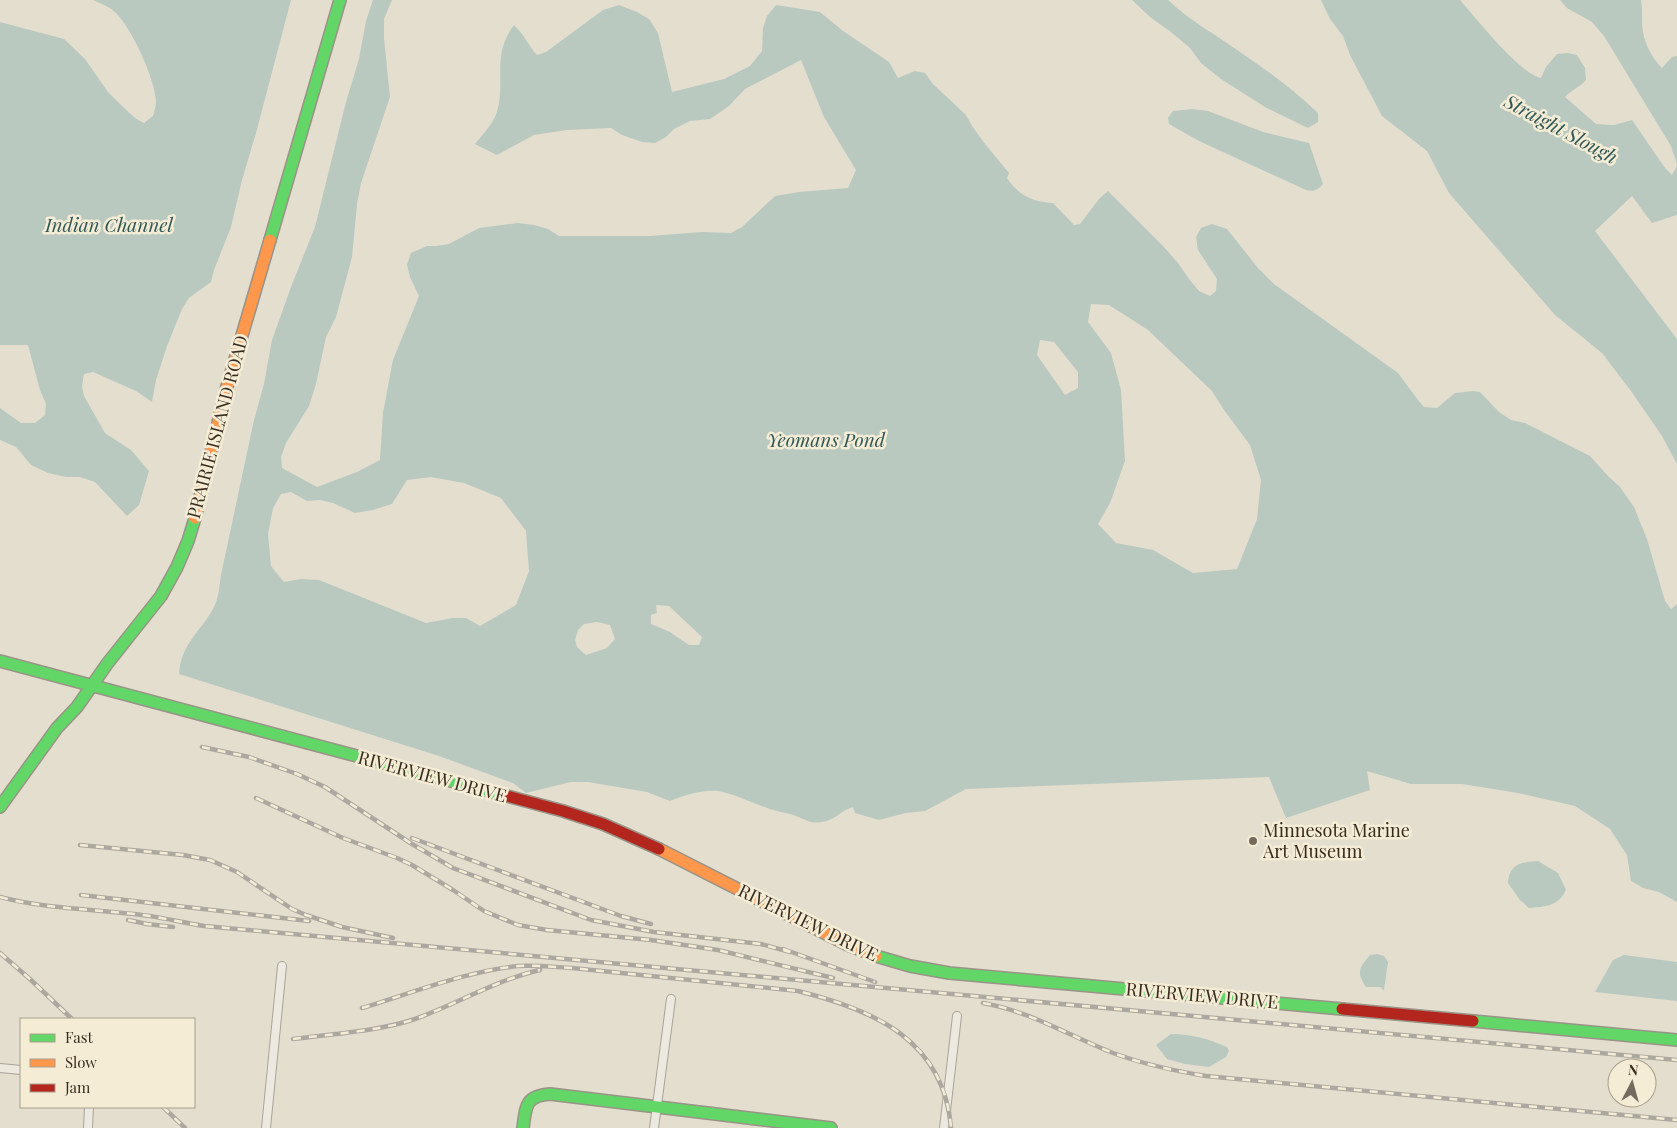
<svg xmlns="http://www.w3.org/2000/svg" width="1677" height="1128" viewBox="0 0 1677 1128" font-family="'Playfair Display',serif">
<rect width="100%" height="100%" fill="#e4decf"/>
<path fill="#b9c9c0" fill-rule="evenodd" d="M93,0H291L256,133L242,180L231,227L214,270L211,282L189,298L182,309L167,346L156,380L152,402L136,391L93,372L84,374L82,386L84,396L105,433L131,450L149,471L139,505L127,516L95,482L80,477H66L48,473L31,465L16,447L0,440V408L21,423H35L45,415L46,404L40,390L28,345H0V22L64,39L85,59L108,92L121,105L135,118L144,123L153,116C154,112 156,106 156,101C155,79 132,29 116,13C110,7 100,3 93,0Z
M373,0H392L384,19V38L390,97L361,183L357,204L352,257L336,317L326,337L316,384L309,406L286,443L281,457L282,468L317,487L357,472L380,460L383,413L393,360L419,296L410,277L407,265L411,253L427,246H437L449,244L479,228L518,223L534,225L548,229L559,236H650L702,232L731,233L742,227L775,196L799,192L848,188L856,170L824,117L801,60L745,89L729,106L710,119L690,121L674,129L666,137L655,143L642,142L622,135L611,128L567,130L534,135L497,155L475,144C483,134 493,124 497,112C506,80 491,56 514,25C524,34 528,45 537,55L546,52L603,10L619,5L637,12L649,19L658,33L672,92L724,79L750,66L762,51L763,28L767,16L776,5L820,12L843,31L889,62L898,78L915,71L925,73L933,84L966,115L972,126L985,144L1009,173L1007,178C1018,195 1033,202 1053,203L1074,225L1080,224L1099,199L1108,191L1164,247L1178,263L1189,279L1199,291L1210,296L1216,291L1217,279L1198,250L1196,237L1201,228L1212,224L1227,229L1258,268L1274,284L1398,373L1418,400L1424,407L1437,408L1455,393L1473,391L1480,392L1499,412L1511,420L1525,423L1590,456L1608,476L1620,487L1634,507L1647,539L1665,601L1671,609L1677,604V902L1659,892L1643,888L1631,881L1627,855L1610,829L1575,806L1518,793L1462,784H1411L1367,771L1370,790L1286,818L1269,777L966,789L925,811L906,813L879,820L855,813L853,807C842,810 835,820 822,822C810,824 807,820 796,816C788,813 779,812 770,809C755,804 739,796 723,792C706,788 686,795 670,801L647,792L588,782H571L526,793L513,783L439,756L179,674C181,644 200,632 213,609C219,599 219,586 221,575L254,420L264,384L272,340L291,287L315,227L346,102L359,59L366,21ZM1091,304L1109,305L1148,330L1212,391L1224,410L1250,445L1261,480L1257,519L1237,569L1193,573L1153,550L1116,543L1098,524L1110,503L1125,461L1121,390L1111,353L1088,322ZM1040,340L1054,342L1078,372V388L1065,395L1037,355ZM431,477L464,483L501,498L526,531L529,571L516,605L480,626L466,618H453L426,623L319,580L301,579L284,582L271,566L268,534L273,508L281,494L291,492L307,501L320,500L333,503L355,513L373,510L392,504L407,480ZM656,605L669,606L702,637L699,645H689L670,632L651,624V615L657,613ZM597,622L610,625L615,639L607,648L586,655L577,647L575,640L578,630L584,624Z
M1132,0H1168C1189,20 1216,35 1240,52C1268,71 1294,90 1318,113V122L1308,128L1265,107L1221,79L1201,63L1190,48L1171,32L1150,17Z
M1321,0H1460C1476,18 1520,74 1541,78L1546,67L1557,54L1568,53L1577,55L1585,68L1586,80C1580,87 1571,90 1565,97L1596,124L1614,125L1632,120L1665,168L1672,175L1677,166V215L1652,223L1632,196L1595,231L1677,339V464L1662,436L1631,391L1602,353L1555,315L1449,193L1427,151L1382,116L1350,55L1343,36L1330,19Z
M1560,0H1641C1643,11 1641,22 1643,32C1645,45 1653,59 1662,68L1672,57L1677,56V164L1671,146L1604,36L1592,22L1567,8Z
M1192,109L1208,111L1263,132L1309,143L1323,184C1318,190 1314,192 1306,190L1199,141L1169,124L1168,118L1173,111Z
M1538,861L1558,873L1566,890C1559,906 1544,907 1529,908L1520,900L1508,883C1509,864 1521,862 1538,861Z
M1377,954L1384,956L1388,962L1384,990L1380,987H1366C1356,972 1359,968 1370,955Z
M1624,955L1677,962V1001L1595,992L1613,960Z
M1171,1034C1191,1034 1209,1039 1227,1047L1229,1051L1226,1057L1209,1067L1185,1064L1167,1059L1156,1045Z"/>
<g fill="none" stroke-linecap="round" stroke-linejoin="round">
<g stroke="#a9a397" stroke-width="10">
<path id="street" d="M0,1068L21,1070
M88,1128L89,1107
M266,1128L282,966
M654,1128L671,999
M944,1128L957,1016"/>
</g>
<g stroke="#999388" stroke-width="14">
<path id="fast" d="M270,240L340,0
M0,661L507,796
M0,807L57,728L77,707L107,664L161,596L177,567L188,541L195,518
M876,956L910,966L949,973L1342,1009
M1473,1021L1677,1040
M523,1128C526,1106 525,1096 550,1094L831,1128"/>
</g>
<g stroke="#999388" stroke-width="14">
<path id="slow" d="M195,518L226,390L270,240
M659,849L848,945L876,956"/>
</g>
<g stroke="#999388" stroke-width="14">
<path id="jam" d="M507,796L563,811L603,824L659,849
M1342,1009L1473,1021"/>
</g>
<use href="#street" stroke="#ece9e0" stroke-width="8"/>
<use href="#fast" stroke="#63d668" stroke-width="11"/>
<use href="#slow" stroke="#ff974d" stroke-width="11"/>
<use href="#jam" stroke="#b3261e" stroke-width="11"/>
<g stroke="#aca8a0" stroke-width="4.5">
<path id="rail" d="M202,747L249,757L297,774L325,787L412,844L453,868L591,920L654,932L761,944L790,952
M256,798L343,838L397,858L412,865L453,890L484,911L518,925L547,930L651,940L718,950L833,978
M412,838L621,916L651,924
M80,845L183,855L210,860L237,872L292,909L306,915L342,927L393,938
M81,895L309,921
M0,897C49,910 101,909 150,916C168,919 186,923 204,926L1677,1060
M128,920L147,924L173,927
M783,949L875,982
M0,953L31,980L72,1019
M983,1003C1029,1011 1070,1036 1113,1053C1143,1064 1175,1071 1206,1076L1677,1120
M362,1008C412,993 467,971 518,966C536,965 554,967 572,968L798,991C874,1010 944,1040 951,1128
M293,1039C331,1034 380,1031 415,1019C457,1004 496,980 540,970
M163,1107L185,1128"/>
</g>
<use href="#rail" stroke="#f4ecd5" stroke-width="2.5" stroke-dasharray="8" stroke-linecap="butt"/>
</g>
<circle fill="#746a5d" stroke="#f4ecd5" stroke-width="2" cx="1253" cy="841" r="5"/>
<g text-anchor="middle" stroke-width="5" stroke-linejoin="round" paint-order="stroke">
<g font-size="18" fill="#382c1f" stroke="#f4ecd5">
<text transform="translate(218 427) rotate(-75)" y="6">PRAIRIE ISLAND ROAD</text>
<text transform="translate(432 777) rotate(15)" y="6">RIVERVIEW DRIVE</text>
<text transform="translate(808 923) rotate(26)" y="6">RIVERVIEW DRIVE</text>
<text transform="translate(1202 996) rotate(5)" y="6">RIVERVIEW DRIVE</text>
</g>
<g font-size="18" fill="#382c1f" stroke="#f4ecd5" text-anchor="start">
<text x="1263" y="837">Minnesota Marine<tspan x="1263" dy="21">Art Museum</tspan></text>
</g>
<g font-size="19" font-style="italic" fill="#2f5756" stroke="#f4ecd5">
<text transform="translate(1561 129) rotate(28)" y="7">Straight Slough</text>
<text x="109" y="232">Indian Channel</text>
<text x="826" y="447">Yeomans Pond</text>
</g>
</g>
<rect x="20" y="1018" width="175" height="90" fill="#f4ecd5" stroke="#a99f8c"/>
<rect x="30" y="1034" width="25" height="8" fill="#63d668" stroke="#a99f8c"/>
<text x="65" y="1043" font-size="15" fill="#382c1f">Fast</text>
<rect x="30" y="1059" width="25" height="8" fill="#ff974d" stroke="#a99f8c"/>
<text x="65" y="1068" font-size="15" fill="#382c1f">Slow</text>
<rect x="30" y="1084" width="25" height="8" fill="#b3261e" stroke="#a99f8c"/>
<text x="65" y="1093" font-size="15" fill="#382c1f">Jam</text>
<g transform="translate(1632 1083) rotate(6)"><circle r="24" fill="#f4ecd5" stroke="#a99f8c"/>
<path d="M0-4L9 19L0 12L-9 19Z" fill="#746a5d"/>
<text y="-8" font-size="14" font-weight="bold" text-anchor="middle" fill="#382c1f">N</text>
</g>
</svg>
